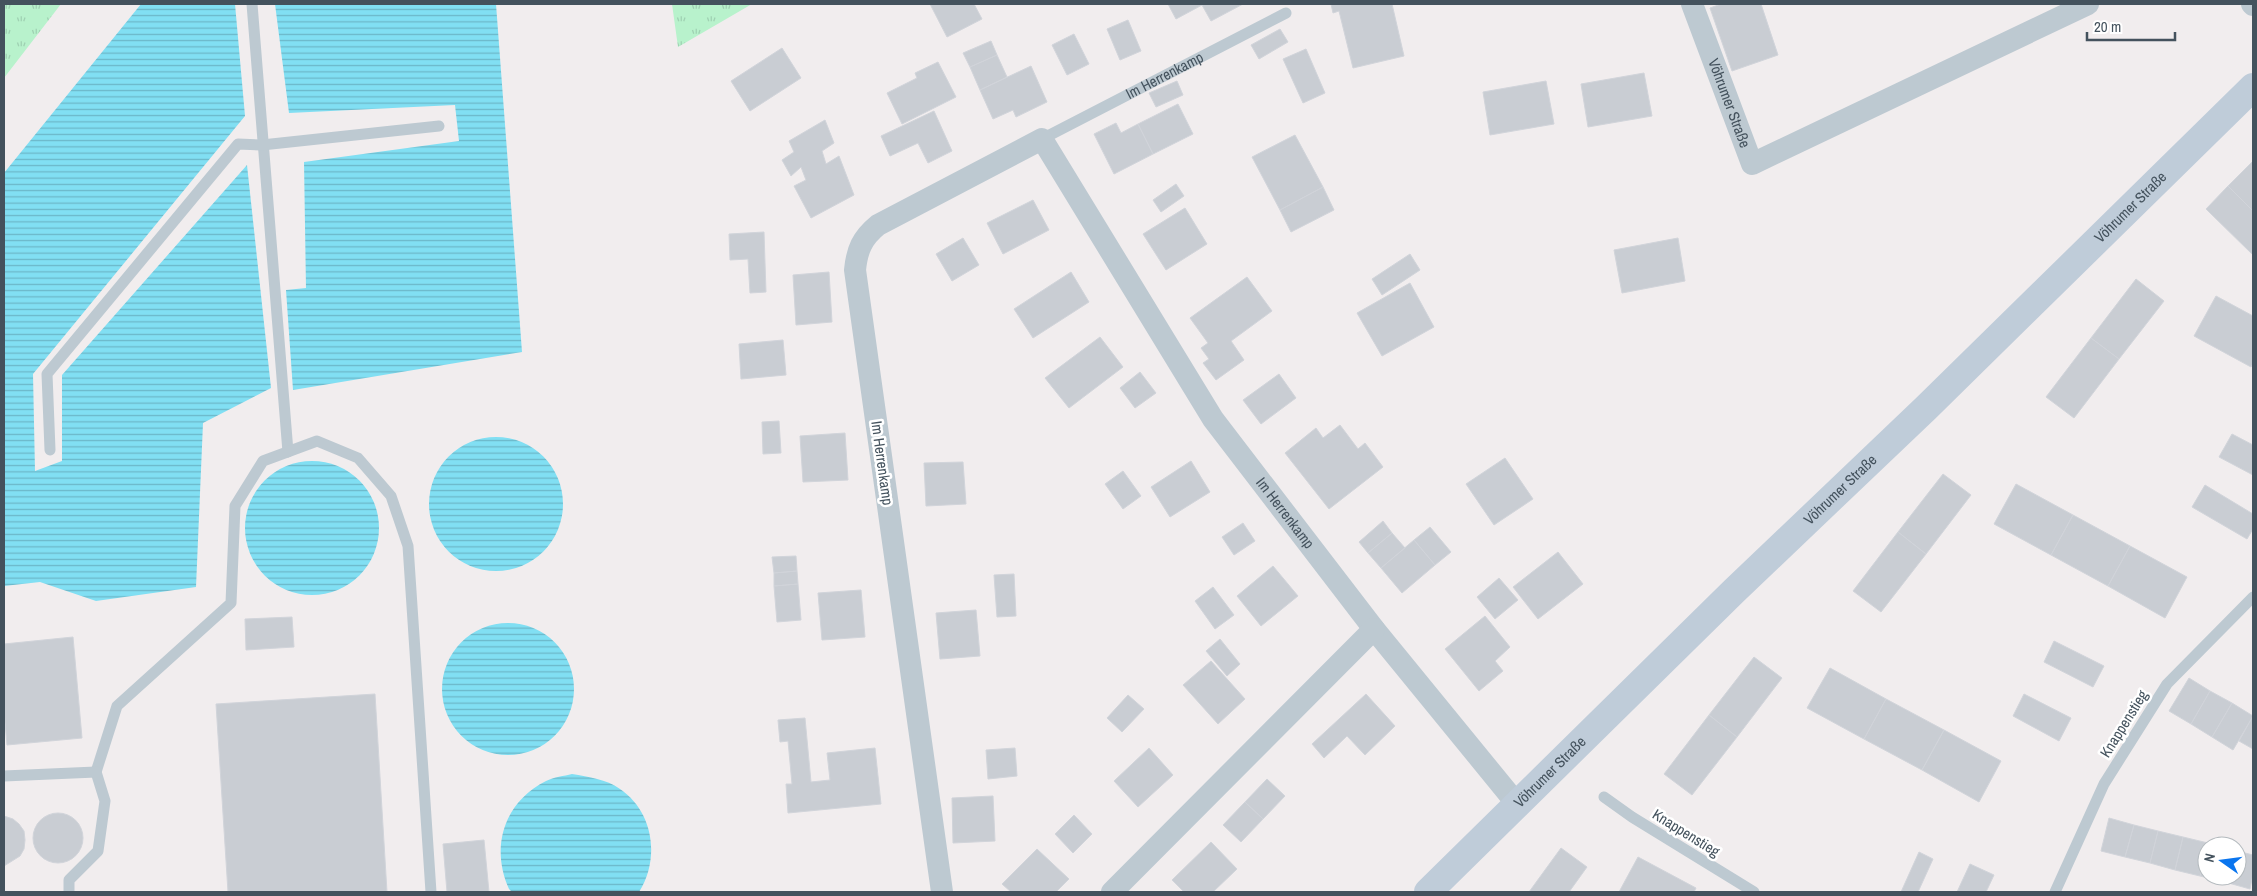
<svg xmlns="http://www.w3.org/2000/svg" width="2257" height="896" viewBox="0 0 2257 896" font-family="'Archivo Narrow',sans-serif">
<defs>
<pattern id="grass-tufts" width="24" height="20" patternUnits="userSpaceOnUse" patternTransform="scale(1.25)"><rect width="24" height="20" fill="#b8f2cc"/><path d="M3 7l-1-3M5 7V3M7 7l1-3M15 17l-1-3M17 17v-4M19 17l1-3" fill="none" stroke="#9fd1b2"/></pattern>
<pattern id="water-rules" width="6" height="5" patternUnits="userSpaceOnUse" patternTransform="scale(1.25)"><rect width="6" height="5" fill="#81dff3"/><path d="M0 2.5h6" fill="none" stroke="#6bb7c8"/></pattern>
</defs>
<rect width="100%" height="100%" fill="#f1edee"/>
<path fill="url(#grass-tufts)" d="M4,4H61L4,78Z
M672,4H752L678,47Z"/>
<path fill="url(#water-rules)" d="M141,4H235L245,116L33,374L35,471L62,461V375L247,165L271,388L203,423L196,587L96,601L40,582L4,586V173Z
M275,4H496L522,352L293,390L286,290L306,288L304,162L459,141L455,105L289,113Z
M429 504a67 67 0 1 1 134 0a67 67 0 1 1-134 0Z
M245 528a67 67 0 1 1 134 0a67 67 0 1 1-134 0Z
M442 689a66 66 0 1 1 132 0a66 66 0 1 1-132 0Z
M572,774C589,777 606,779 620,789C654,812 660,859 639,892H512L509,889C490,847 504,802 546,781C554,777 564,776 572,774Z"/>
<path fill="#c9cdd3" stroke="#d1d4da" d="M930,4H974L982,19L947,37Z
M1168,4H1243L1211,21L1202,5L1176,19Z
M1331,4H1392L1404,56L1353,68L1339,11L1333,13Z
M1721,4H1761L1778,55L1732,71L1710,8Z
M1128,20L1141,51L1120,60L1107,29Z
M1280,29L1288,42L1259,59L1251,45Z
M1074,34L1089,64L1067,75L1052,45Z
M991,41L997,55L970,67L963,53Z
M782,48L801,78L750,111L731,81Z
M1306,49L1325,93L1303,103L1283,59Z
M997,55L1007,77L980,90L970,67Z
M938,62L956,97L902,124L887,93L917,78L915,73Z
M1031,66L1047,102L1016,117L1013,110L993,119L980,90Z
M1644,73L1652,116L1588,127L1581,84Z
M1177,81L1183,95L1156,107L1149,93Z
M1546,81L1554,124L1490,135L1483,92Z
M1178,104L1193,134L1153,154L1138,124Z
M934,111L952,151L928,163L918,143L890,156L881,136Z
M825,120L834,143L822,151L826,164L839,156L854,195L811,218L794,186L806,180L801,167L791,176L782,160L794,152L789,141Z
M1116,123L1121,133L1138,124L1153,154L1114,174L1094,134Z
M1295,135L1323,187L1280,210L1252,157Z
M2253,161V211L2228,186Z
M1176,184L1184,196L1161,212L1153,200Z
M2228,186L2253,211V255L2206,209Z
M1323,187L1334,210L1291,232L1280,210Z
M1033,200L1049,230L1003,254L987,223Z
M1185,208L1207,244L1166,270L1143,234Z
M764,232L766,292L750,293L748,259L730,260L729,234Z
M963,238L979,265L952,281L936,254Z
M1678,238L1685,281L1622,293L1614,250Z
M1410,254L1420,270L1382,295L1372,279Z
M829,272L832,322L796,325L793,275Z
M1071,272L1089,302L1033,338L1014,309Z
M1247,277L1272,311L1231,341L1244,360L1216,380L1203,363L1209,359L1201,348L1208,343L1190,318Z
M2136,279L2164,301L2119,359L2091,338Z
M1410,283L1434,327L1382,356L1357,313Z
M2216,296L2253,316V363L2251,367L2194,336Z
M1100,337L1123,367L1069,408L1045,378Z
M2091,338L2119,359L2074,418L2046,397Z
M783,340L786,375L741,379L739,344Z
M1140,372L1156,393L1135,408L1120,388Z
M1279,374L1296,398L1261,424L1243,400Z
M779,421L781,453L763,454L762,422Z
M1340,425L1358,449L1365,443L1383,467L1329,509L1285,453L1316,428L1323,438Z
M845,433L848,480L803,482L800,436Z
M2232,434L2253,445V475L2219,457Z
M1505,458L1533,499L1494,525L1466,484Z
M1191,461L1210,492L1170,517L1151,487Z
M963,462L966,504L926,506L924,463Z
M1123,471L1141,496L1123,509L1105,484Z
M1943,474L1971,495L1926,554L1898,532Z
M2016,484L2073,515L2051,555L1994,524Z
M2205,485L2253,514V529L2247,539L2192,507Z
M2073,515L2130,546L2108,586L2051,555Z
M1383,521L1392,533L1368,553L1359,542Z
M1243,523L1255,541L1234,555L1222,537Z
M1430,527L1451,552L1435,565L1414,540Z
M1898,532L1926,554L1881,612L1853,591Z
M1392,533L1405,548L1381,568L1368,553Z
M1414,540L1435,565L1402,593L1381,568Z
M2130,546L2187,577L2165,618L2108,586Z
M1558,552L1583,584L1538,619L1513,587Z
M796,556L797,571L774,573L772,557Z
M1273,566L1298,596L1261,626L1237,596Z
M797,571L798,584L774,586V573Z
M1014,574L1016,616L997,617L994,575Z
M1499,578L1518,600L1495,619L1477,597Z
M798,584L801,620L777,622L774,586Z
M1213,587L1234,615L1215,629L1195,601Z
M861,590L865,637L822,640L818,593Z
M976,610L980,656L940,659L936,613Z
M1485,616L1510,647L1495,661L1503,671L1479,691L1445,649Z
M292,617L294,647L246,650L245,619Z
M73,637L82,738L7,745L4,711V644Z
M1220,639L1240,664L1227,676L1206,651Z
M2054,641L2104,666L2093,687L2044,662Z
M1754,657L1782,678L1737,737L1709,715Z
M1211,661L1245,699L1218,724L1183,685Z
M1830,668L1886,699L1864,739L1807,708Z
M2189,678L2210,691L2191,724L2169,711Z
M2210,691L2232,703L2212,737L2191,724Z
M375,694L387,892H228L216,704Z
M1366,694L1395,726L1365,755L1347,736L1324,758L1312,744Z
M2024,694L2071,718L2059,741L2013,716Z
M1128,695L1144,709L1122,732L1107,718Z
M1886,699L1944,730L1922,770L1864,739Z
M2232,703L2253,716L2233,750L2212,737Z
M1709,715L1737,737L1692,795L1664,774Z
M2253,716V749L2239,741Z
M805,718L811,782L830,780L827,753L875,748L881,804L788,813L786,784H792L788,741L780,742L778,720Z
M1944,730L2001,761L1979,802L1922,770Z
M1015,748L1017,776L988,779L986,750Z
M1149,748L1173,775L1138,807L1114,781Z
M1267,779L1285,796L1263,819L1245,802Z
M993,796L995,841L953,843L952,798Z
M1245,802L1263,819L1241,842L1223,825Z
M33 838a25 25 0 1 1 50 0a25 25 0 1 1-50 0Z
M1074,815L1092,834L1073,853L1055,834Z
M4,816L13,819L19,824L24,831L25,840L24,849L20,856L4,866Z
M2109,818L2134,825L2125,857L2101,851Z
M2134,825L2158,831L2150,863L2125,857Z
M2158,831L2183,837L2175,870L2150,863Z
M2183,837L2208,843L2200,876L2175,870Z
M484,840L489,892H447L443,844Z
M1211,842L1237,869L1213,892H1184L1172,880Z
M1561,848L1587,867L1569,892H1529Z
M2207,848V876H2226L2225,882L2200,876Z
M1037,849L1069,879L1056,892H1011L1002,884Z
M2237,851L2253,855V874L2250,889L2225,882L2226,876H2237Z
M1919,852L1933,859L1918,892H1901Z
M1638,857L1696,888L1694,892H1619Z
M1970,864L1994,875L1986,892H1957Z"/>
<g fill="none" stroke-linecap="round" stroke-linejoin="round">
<g stroke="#bdc9d1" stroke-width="11">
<path d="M252,4L288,452"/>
<path id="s1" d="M1042,139L1286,13"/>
<path d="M50,450L47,374L238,144L262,145L439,126"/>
<path d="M96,772L117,706L231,603L235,506L263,461L317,441L358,458L391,496L408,546L431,892"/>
<path d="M4,776L96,772L105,801L98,851L69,880V892"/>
<path d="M1604,797L1632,817L1754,892"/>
<path d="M2055,892L2104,784L2167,684L2253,597"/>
</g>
<g stroke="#bdc9d1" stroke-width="22">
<path id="s2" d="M1692,4L1752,164L2088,4"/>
<path d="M2252,4L2253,5"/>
<path id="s3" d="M942,892L855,270C857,250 862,238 878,225L1042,139L1213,419L1374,629L1517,804"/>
<path d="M1112,892L1374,629"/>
</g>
<path stroke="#bfccd9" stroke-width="28" id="s4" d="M1428,892L1734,591L1926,408L2253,87"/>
</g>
<g text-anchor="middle" stroke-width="5" stroke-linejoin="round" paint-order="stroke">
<g font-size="15" fill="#44525d" stroke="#fff">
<text dy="5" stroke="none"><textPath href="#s1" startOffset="138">Im Herrenkamp</textPath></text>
<text dy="5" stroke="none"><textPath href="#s2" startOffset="106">Vöhrumer Straße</textPath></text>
<text dy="5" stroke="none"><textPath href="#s4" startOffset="981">Vöhrumer Straße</textPath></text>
<text transform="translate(882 463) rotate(82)" y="5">Im Herrenkamp</text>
<text dy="5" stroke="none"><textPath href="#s4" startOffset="576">Vöhrumer Straße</textPath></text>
<text dy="5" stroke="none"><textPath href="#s3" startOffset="1312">Im Herrenkamp</textPath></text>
<text transform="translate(2124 724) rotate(-58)" y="5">Knappenstieg</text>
<text dy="5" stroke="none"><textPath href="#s4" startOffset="171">Vöhrumer Straße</textPath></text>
<text transform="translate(1686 833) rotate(32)" y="5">Knappenstieg</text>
</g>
</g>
<rect width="2257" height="896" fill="none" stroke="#44525d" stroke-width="10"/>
<g transform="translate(2222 861) rotate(284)"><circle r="24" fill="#ffffff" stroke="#b4babe"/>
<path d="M0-4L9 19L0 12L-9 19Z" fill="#0a75ee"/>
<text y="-8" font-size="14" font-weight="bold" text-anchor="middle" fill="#44525d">N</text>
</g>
<path d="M2087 32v8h88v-8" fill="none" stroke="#44525d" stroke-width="2.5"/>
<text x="2094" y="32" font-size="15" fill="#44525d" stroke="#ffffff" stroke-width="4" paint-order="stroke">20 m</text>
</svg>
